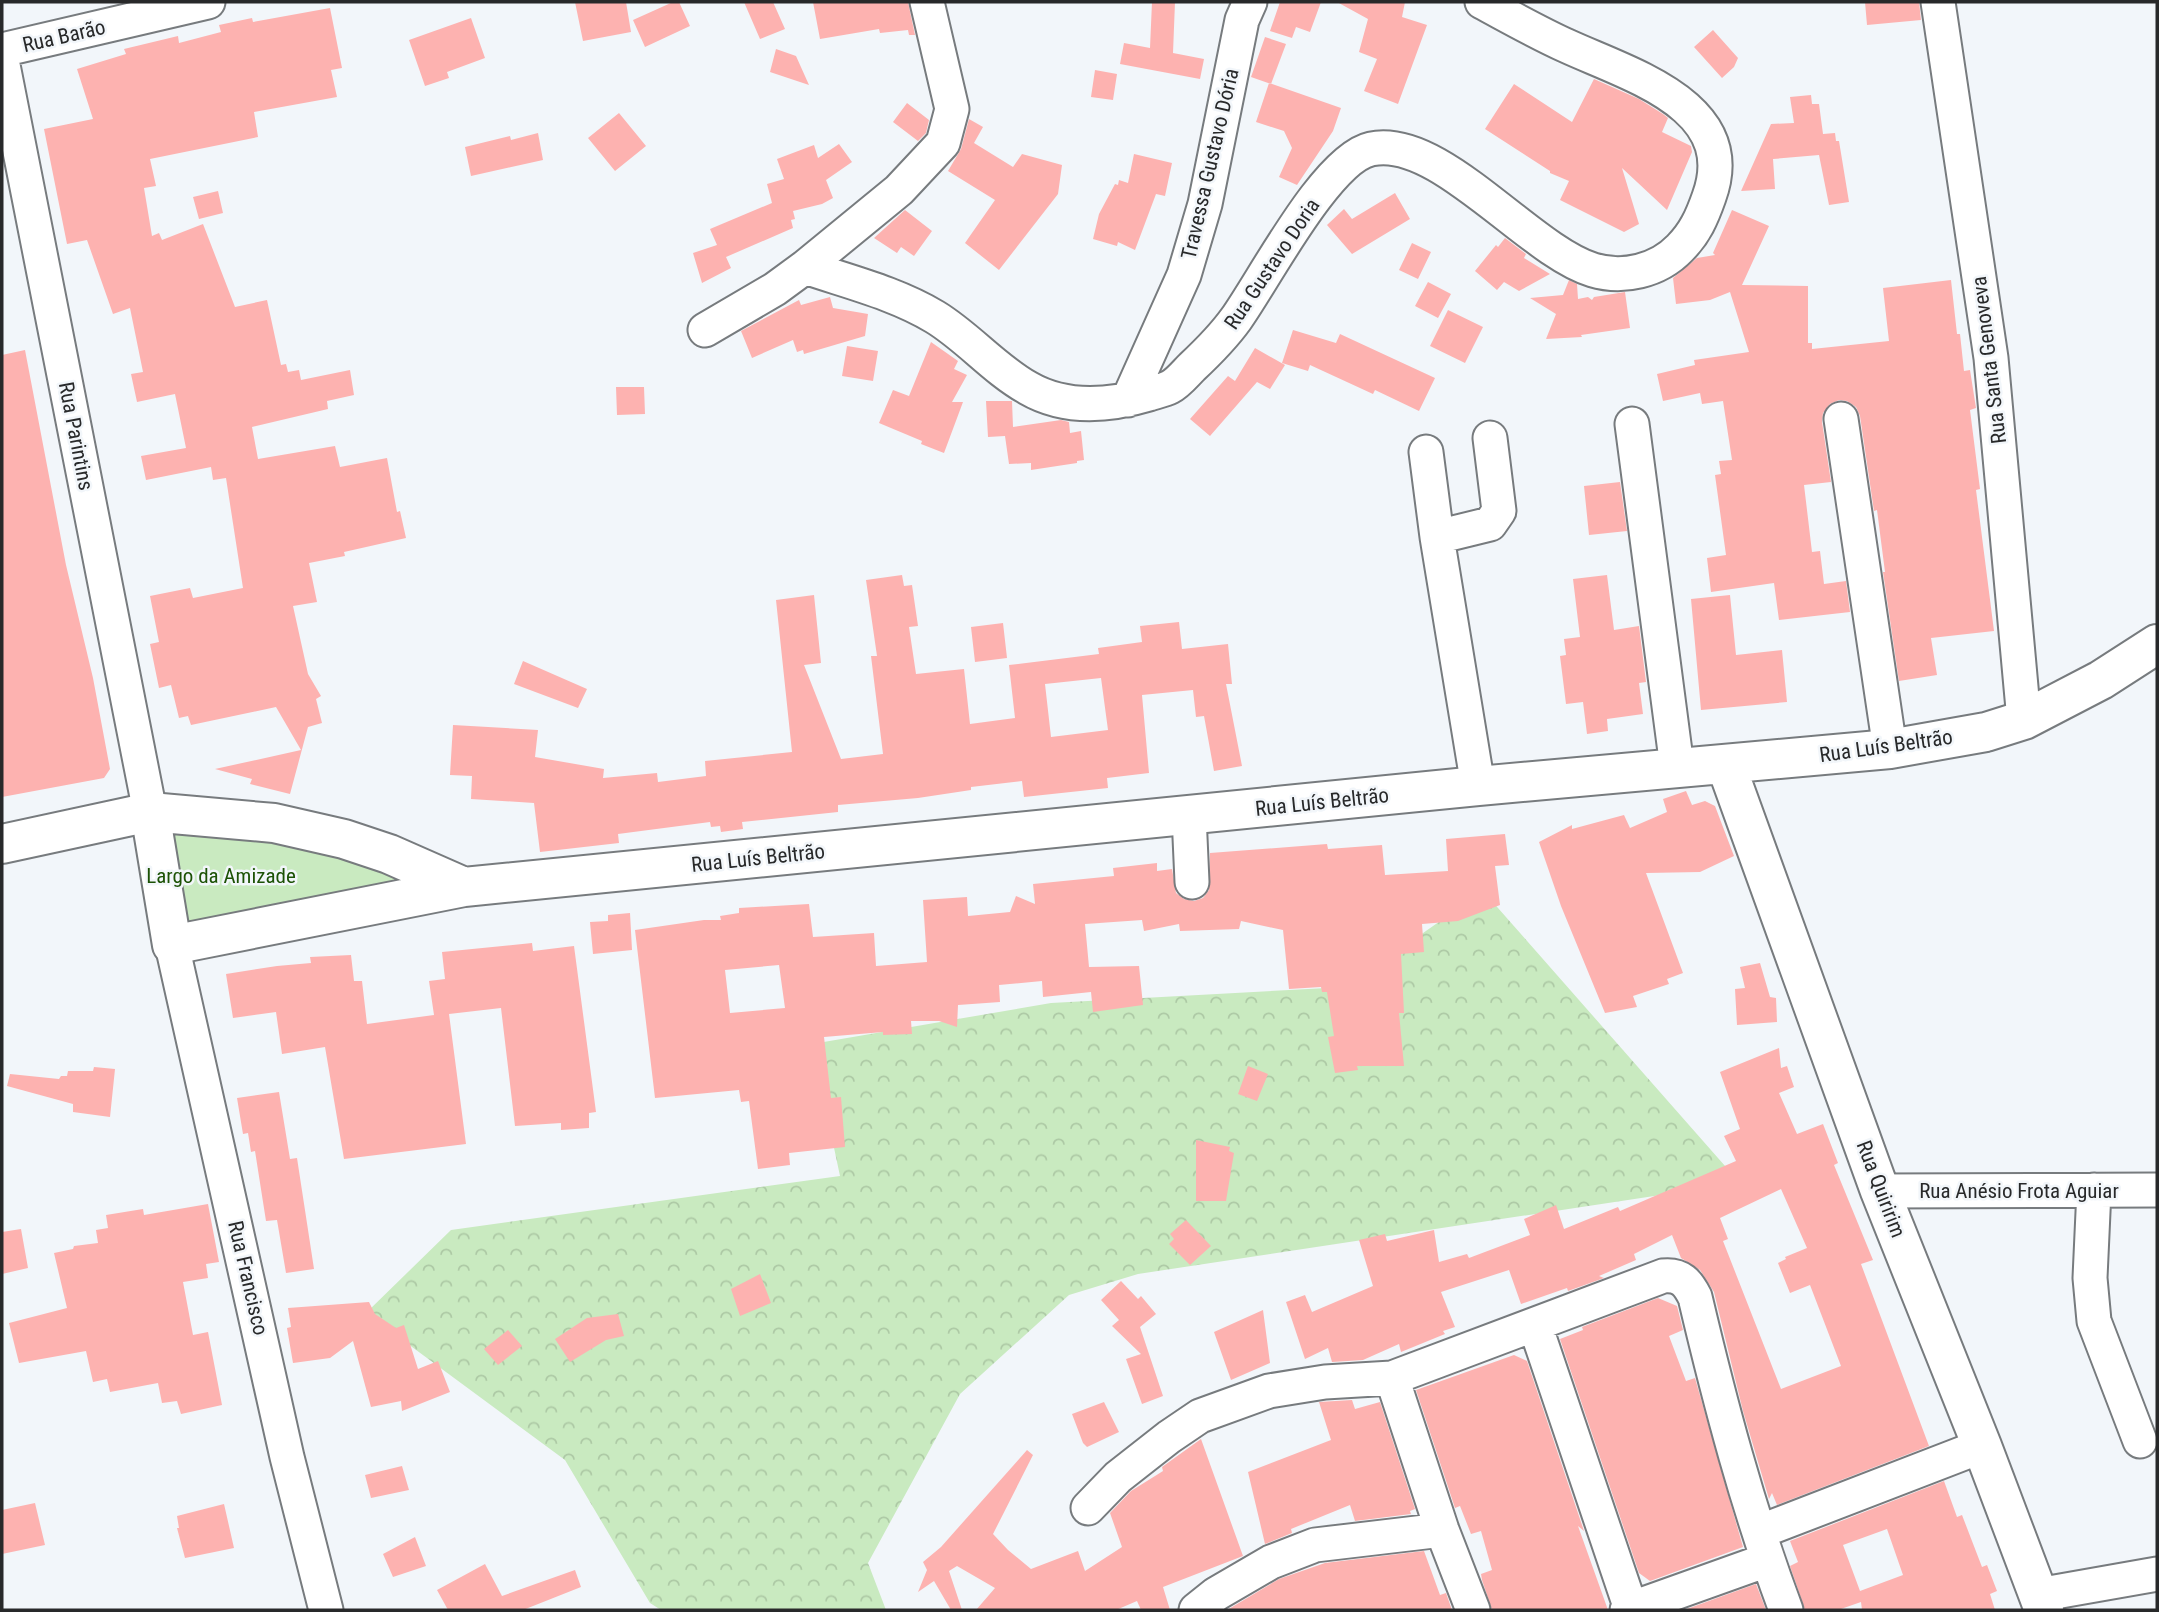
<svg xmlns="http://www.w3.org/2000/svg" width="2159" height="1612" viewBox="0 0 2159 1612" font-family="'Roboto Condensed',sans-serif">
<defs>
<pattern id="forest-crowns" width="20" height="18" patternUnits="userSpaceOnUse" patternTransform="scale(1.75)"><rect width="20" height="18" fill="#c9eac0"/><path d="M2 6a3 3 0 1 1 6 0M12 15a3 3 0 1 1 6 0" fill="none" stroke="#adc9a5"/></pattern>
</defs>
<rect width="100%" height="100%" fill="#f2f6fa"/>
<path fill="#c9eac0" d="M150,812L464,887L172,945Z"/>
<path fill="url(#forest-crowns)" d="M1483,891L1740,1183L1138,1274L1069,1295L960,1394L868,1563L886,1610H661L650,1603L565,1460L366,1313L451,1230L840,1176L812,1044L1051,1003L1346,987Z"/>
<path fill="#fdb2b0" fill-rule="evenodd" d="M575,2H626L631,32L583,41Z
M673,2H679L690,26L645,47L633,20Z
M744,2H773L785,29L760,39Z
M813,2H908L915,35H909L908,30L880,33L879,29L820,39Z
M1152,2H1175L1173,53L1204,59L1200,79L1120,64L1124,43L1150,48Z
M1280,2H1321L1310,32L1296,27L1292,38L1270,31Z
M1337,2H1405L1402,17L1427,25L1398,104L1364,91L1377,59L1359,52L1368,19Z
M1865,2H1919L1921,20L1867,25Z
M330,8L342,68L331,70L337,97L254,112L258,137L150,159L156,186L144,188L152,236L159,233L162,240L203,224L235,307L267,300L281,365L286,364L288,372L299,370L301,380L350,370L354,395L327,401L328,409L252,427L258,459L335,446L340,467L387,458L397,512L400,511L406,538L344,552L345,556L309,563L317,602L293,606L308,674L321,696L316,699L322,723L308,727L290,794L250,784L252,779L215,769L301,750L276,707L191,725L188,716L179,718L171,685L159,688L150,644L159,642L150,596L190,588L193,598L243,588L226,478L213,480L211,467L146,480L141,456L186,448L175,394L137,402L131,374L143,372L130,308L113,314L87,240L67,244L44,129L93,119L77,69L126,54L124,49L178,36L179,43L221,32L219,25L252,18L253,22Z
M471,18L485,58L447,72L449,78L425,86L409,40Z
M1713,30L1738,58L1734,67L1722,78L1694,47Z
M1265,37L1286,44L1271,84L1251,77Z
M776,49L796,56L809,85L770,72Z
M1095,70L1117,74L1113,100L1091,97Z
M1594,79L1639,99L1663,114L1668,118L1662,132L1691,146L1692,152L1667,210L1622,168L1639,224L1624,232L1560,200L1569,181L1550,173V171L1485,129L1514,84L1572,122Z
M1269,83L1341,108L1333,131L1297,185L1279,177L1292,148L1284,131L1256,122Z
M1811,95L1812,104H1819L1823,134L1835,133L1836,141H1839L1849,202L1829,205L1819,155L1773,159L1775,189L1741,191L1771,124L1794,123L1790,97Z
M907,103L929,120L926,133L918,141L893,122Z
M619,113L646,146L615,171L588,138Z
M969,119L983,127L974,143L1013,167L1022,154L1062,165L1058,194L999,270L965,243L995,200L948,171L961,149Z
M538,133L543,160L471,176L465,147L510,136L511,140Z
M839,144L852,162L826,180L833,198L822,204L793,211L795,219L791,220L793,228L726,257L731,268L702,283L693,253L717,245L710,229L772,203L767,184L784,179L777,159L814,145L818,158Z
M1134,154L1172,163L1165,196L1156,194L1135,250L1118,242L1117,246L1093,239L1099,214L1115,184L1118,185L1119,180L1128,183Z
M218,191L223,213L199,219L193,197Z
M1395,193L1410,219L1352,254L1327,225L1344,209L1352,219Z
M905,210L932,231L914,256L901,247L897,253L874,238Z
M1732,210L1769,226L1742,285L1808,286V343H1812V349L1889,341L1883,288L1951,280L1957,334H1960L1964,371L1970,370L1976,408L1970,410L1980,489L1976,490L1994,631L1931,638L1937,675L1899,681L1883,572H1885L1877,510L1874,511L1860,416L1856,407L1847,401L1839,400L1830,404L1823,413L1822,422L1831,482L1804,485L1812,552L1820,551L1824,584L1846,581L1850,612L1779,620L1774,583L1711,592L1707,558L1726,555L1715,475L1721,474L1719,461L1732,460L1723,401L1702,404L1700,393L1663,401L1657,374L1695,365L1694,360L1749,352L1730,292L1710,300L1676,304L1673,278L1697,258L1715,255L1713,253Z
M1505,238L1526,254L1524,258L1550,274L1519,291L1504,282L1497,290L1475,271L1496,245L1498,247Z
M1412,243L1431,252L1418,279L1399,270Z
M1569,280L1577,284L1578,299L1588,297L1592,300L1594,297L1625,292L1630,328L1581,335L1582,337L1546,339L1556,314L1530,298L1563,295Z
M1428,282L1451,294L1438,318L1415,306Z
M830,297L833,308L868,314L865,336L804,354L803,350L797,352L793,340L752,358L741,331L799,300L801,305Z
M1448,310L1483,327L1465,363L1430,346Z
M1293,330L1336,343L1340,334L1435,378L1419,411L1375,390L1373,394L1310,365L1308,371L1282,363Z
M931,342L958,361L954,369L967,375L952,402H963L944,453L921,444L922,441L879,423L893,390L909,396Z
M847,346L878,351L873,381L842,376Z
M1255,348L1285,365L1270,389L1257,382L1210,436L1190,419L1228,376L1235,381Z
M25,350L66,565L93,678L110,769L104,778L2,797V355Z
M616,387H644L645,414L617,415Z
M986,401H1012L1013,427L1061,420L1069,422L1070,433L1081,431L1084,460L1077,461V463L1031,470V463L1009,464L1005,436L988,437Z
M1620,482L1627,531L1589,535L1584,486Z
M902,575L904,586L912,585L918,626L909,627L916,674L964,669L970,724L1015,718L1009,665L1099,654L1098,648L1142,642L1140,626L1179,622L1182,649L1228,644L1232,684H1226L1242,766L1214,771L1204,716L1196,717L1193,690L1142,695L1149,773L1107,778L1108,788L1024,797L1022,781L971,787V790L918,798L838,805V812L742,822L743,829L721,832L720,826L711,827L710,822L618,834L619,843L540,852L534,803L471,799L472,776L450,775L453,725L538,730L535,757L604,769L603,778L657,773L658,782L706,776L705,761L792,752L776,600L814,595L821,663L804,665L841,759L883,754L871,656H877L866,580ZM1101,678L1108,730L1051,737L1045,684Z
M1607,575L1614,630L1639,626L1646,682L1639,683L1643,714L1607,719L1608,731L1587,734L1583,702L1566,704L1560,656L1566,655L1564,639L1580,637L1573,579Z
M1730,595L1736,655L1782,650L1787,702L1701,710L1691,599Z
M1003,623L1007,658L975,662L971,627Z
M523,661L587,689L578,708L514,684Z
M1686,791L1692,805L1705,801L1715,806L1734,856L1700,872L1646,873L1683,973L1667,979L1669,984L1633,996L1637,1007L1605,1013L1561,906L1539,842L1572,825V829L1624,815L1630,828L1667,812L1663,799Z
M1505,834L1509,865L1495,866L1500,905L1458,921L1422,924L1424,952L1401,954L1404,1013H1399L1404,1066H1357L1358,1070L1335,1073L1328,1037L1334,1036L1327,992H1322L1321,987L1289,989L1283,930L1241,921L1239,929L1180,931L1179,924L1144,931L1142,920L1085,924L1089,967L1139,966L1143,1005L1093,1012L1091,992L1043,997L1042,981L999,985L1000,1002L958,1005L957,1027L939,1021H911L912,1034L883,1035V1032L824,1037L831,1098L841,1097L845,1147L789,1153L790,1165L758,1169L749,1101L741,1102L739,1090L655,1098L635,930L704,920H721L720,916L739,913V908L809,904L813,937L874,933L876,966L927,962L923,900L967,897L968,916L1010,912L1016,896L1035,904L1033,884L1114,876L1113,868L1157,863V871L1172,869L1176,893L1184,899L1194,901L1203,898L1209,890L1210,853L1327,844L1328,849L1382,845L1385,875L1448,871L1446,839ZM779,965L785,1008L730,1013L725,970Z
M630,913L632,950L593,954L590,922L608,921V915Z
M532,943L533,951L574,946L596,1112L589,1113V1128L561,1130V1123L515,1126L501,1008L449,1014L466,1144L344,1159L325,1047L282,1054L276,1012L233,1018L226,974L277,966L311,963L310,957L351,955L354,981H362L367,1024L434,1015L429,981L445,979L442,952Z
M1760,963L1770,997L1776,998L1777,1022L1737,1025L1735,989L1745,988L1740,967Z
M1779,1048L1781,1068L1787,1066L1794,1087L1779,1093L1797,1134L1823,1124L1838,1163L1834,1165L1873,1260L1861,1264L1929,1446L1777,1505L1772,1493L1769,1499L1743,1411L1714,1292L1700,1270L1681,1258L1672,1235L1634,1254L1636,1260L1599,1276L1604,1278L1568,1291L1567,1288L1521,1304L1509,1270L1441,1292L1455,1327L1443,1331L1445,1334L1401,1352L1399,1344L1363,1360L1332,1362L1328,1348L1305,1359L1286,1302L1305,1295L1312,1312L1373,1286L1359,1240L1385,1234L1387,1241L1434,1230L1439,1262L1467,1254L1469,1258L1530,1235L1524,1219L1554,1206L1556,1205L1564,1229L1618,1207L1620,1211L1736,1161L1724,1136L1740,1129L1720,1072ZM1781,1189L1807,1248L1785,1257L1786,1259L1778,1263L1790,1293L1810,1285L1841,1366L1781,1389L1723,1241L1728,1239L1720,1218Z
M1248,1066L1268,1074L1257,1101L1238,1094Z
M94,1067L115,1069L110,1117L73,1112V1104L7,1086L10,1074L59,1079L61,1076H67L68,1071H93Z
M279,1092L290,1159L297,1158L314,1269L286,1273L277,1220L266,1221L255,1151L251,1152L248,1133L243,1134L237,1098Z
M1196,1140L1230,1147L1229,1151L1234,1153L1226,1201H1196Z
M208,1204L219,1262L206,1264L208,1278L183,1282L193,1335L208,1332L222,1405L181,1414L177,1401L162,1403L158,1383L110,1392L107,1379L93,1382L86,1351L19,1363L9,1323L67,1308L54,1253L73,1249L74,1246L98,1243L96,1230L108,1228L106,1215L143,1209L144,1215Z
M1186,1220L1211,1246L1190,1265L1169,1244L1174,1239L1170,1234Z
M21,1229L28,1268L2,1274V1232Z
M760,1274L771,1303L740,1316L731,1289Z
M1121,1281L1138,1299L1141,1296L1156,1314L1140,1327L1163,1396L1142,1404L1126,1359L1141,1354L1112,1326L1119,1320L1101,1300Z
M1658,1298L1677,1306L1683,1330L1669,1336L1686,1381L1695,1378L1743,1547L1650,1581L1639,1573L1560,1339L1583,1330L1582,1327Z
M369,1302L375,1314L396,1328L404,1325L418,1369L438,1361L450,1392L402,1411L401,1401L371,1407L353,1341L330,1358L293,1363L287,1328L291,1327L288,1308Z
M1263,1310L1270,1363L1231,1380L1214,1332Z
M618,1314L624,1336L606,1340L570,1362L555,1339L587,1318Z
M508,1330L522,1346L498,1365L484,1349Z
M1514,1355L1527,1361L1584,1531L1578,1526L1608,1610H1492L1482,1580L1481,1574L1492,1570L1481,1531L1471,1534L1460,1506L1455,1508L1416,1390Z
M1352,1400L1355,1409L1380,1402L1415,1509L1410,1511L1411,1514L1355,1521L1350,1505L1291,1529L1292,1533L1265,1544L1248,1472L1331,1440L1319,1402Z
M1104,1402L1119,1432L1087,1447L1083,1443L1072,1414Z
M1201,1439L1243,1556L1163,1587L1170,1610H1141L1137,1601L1116,1610H976L995,1588L957,1566L949,1571L962,1610H951L934,1581L918,1592L927,1570L923,1562L941,1547L1027,1450L1033,1455L993,1534L1008,1550L1031,1569L1078,1551L1085,1571L1122,1547L1110,1513L1131,1491L1163,1471L1162,1467Z
M402,1466L409,1490L371,1498L365,1475Z
M1944,1481L1957,1517L1962,1515L1982,1567L1987,1565L1997,1591L1990,1594L1995,1610H1862L1861,1602L1838,1610H1805L1790,1566L1798,1562L1790,1541ZM1887,1529L1903,1575L1860,1591L1843,1545Z
M35,1503L45,1545L2,1554V1510Z
M224,1504L234,1548L185,1558L177,1528H179L177,1516Z
M415,1537L426,1566L393,1577L383,1554Z
M1424,1551L1440,1595L1446,1593L1452,1610H1227L1279,1579L1325,1563Z
M485,1564L502,1596L575,1570L581,1587L523,1610H448L437,1590Z
M1756,1584L1766,1610H1684Z"/>
<g fill="none" stroke-linecap="round" stroke-linejoin="round">
<g stroke="#777b7e" stroke-width="37">
<path id="minor" d="M927,2L952,109L943,143L899,190L805,267C849,282 895,293 935,317C968,337 994,369 1028,388C1066,410 1109,406 1149,394C1155,392 1164,390 1170,387C1178,383 1185,374 1192,367C1208,352 1223,337 1236,319C1264,280 1326,159 1371,149C1439,134 1528,250 1593,270C1623,279 1658,271 1680,248C1695,233 1702,217 1709,197C1742,106 1630,75 1567,46C1538,33 1510,17 1482,2
M1938,2L1991,358L2024,720
M2,50L208,2
M2,60L150,812
M705,330L775,289L805,267
M1128,400L1184,275L1205,204L1242,20L1250,2
M1841,419L1890,749
M1632,424L1677,767
M1426,452L1437,537
M1478,786L1437,537L1490,524L1499,511L1490,438
M1189,815L1192,882
M172,945L287,1457L326,1610
M2094,1190L2090,1278L2094,1321L2140,1441
M1880,1191L2157,1190
M1535,1325L1631,1609
M1392,1378L1442,1530L1473,1610
M1088,1508L1118,1477L1169,1437L1200,1416L1269,1391L1325,1382L1392,1378L1663,1276C1681,1274 1688,1283 1695,1297C1720,1403 1748,1509 1786,1610
M1759,1532L1982,1446
M2038,1595L2157,1574
M1196,1610L1216,1594L1271,1562L1315,1545L1442,1530
M1627,1610L1767,1560"/>
</g>
<g stroke="#777b7e" stroke-width="42">
<path id="major" d="M1726,765L1880,1191L1982,1446L2044,1610
M150,812L172,945L464,887L1478,786L1890,749L1986,732L2024,720L2101,680L2157,644
M2,844L150,812L274,823L344,839L389,854L464,887"/>
</g>
<use href="#minor" stroke="#fff" stroke-width="33"/>
<use href="#major" stroke="#fff" stroke-width="38"/>
</g>
<g text-anchor="middle" stroke-width="5" stroke-linejoin="round" paint-order="stroke">
<g font-size="21" fill="#28292a" stroke="#f2f6fa">
<text transform="translate(64 36) rotate(-13)" y="7">Rua Barão</text>
<text transform="translate(1210 164) rotate(-77)" y="7">Travessa Gustavo Dória</text>
<text transform="translate(1272 264) rotate(-56)" y="7">Rua Gustavo Doria</text>
<text transform="translate(1989 360) rotate(-97)" y="7">Rua Santa Genoveva</text>
<text transform="translate(76 436) rotate(79)" y="7">Rua Parintins</text>
<text transform="translate(1886 746) rotate(-8)" y="7">Rua Luís Beltrão</text>
<text transform="translate(1322 802) rotate(-6)" y="7">Rua Luís Beltrão</text>
<text transform="translate(758 858) rotate(-6)" y="7">Rua Luís Beltrão</text>
<text transform="translate(1881 1189) rotate(69)" y="7">Rua Quiririm</text>
<text x="2019" y="1198">Rua Anésio Frota Aguiar</text>
<text transform="translate(248 1278) rotate(77)" y="7">Rua Francisco</text>
</g>
<g font-size="21" fill="#1c5205" stroke="#f2f6fa">
<text x="221" y="883">Largo da Amizade</text>
</g>
</g>
<rect width="2159" height="1612" fill="none" stroke="#28292a" stroke-width="7"/>
</svg>
